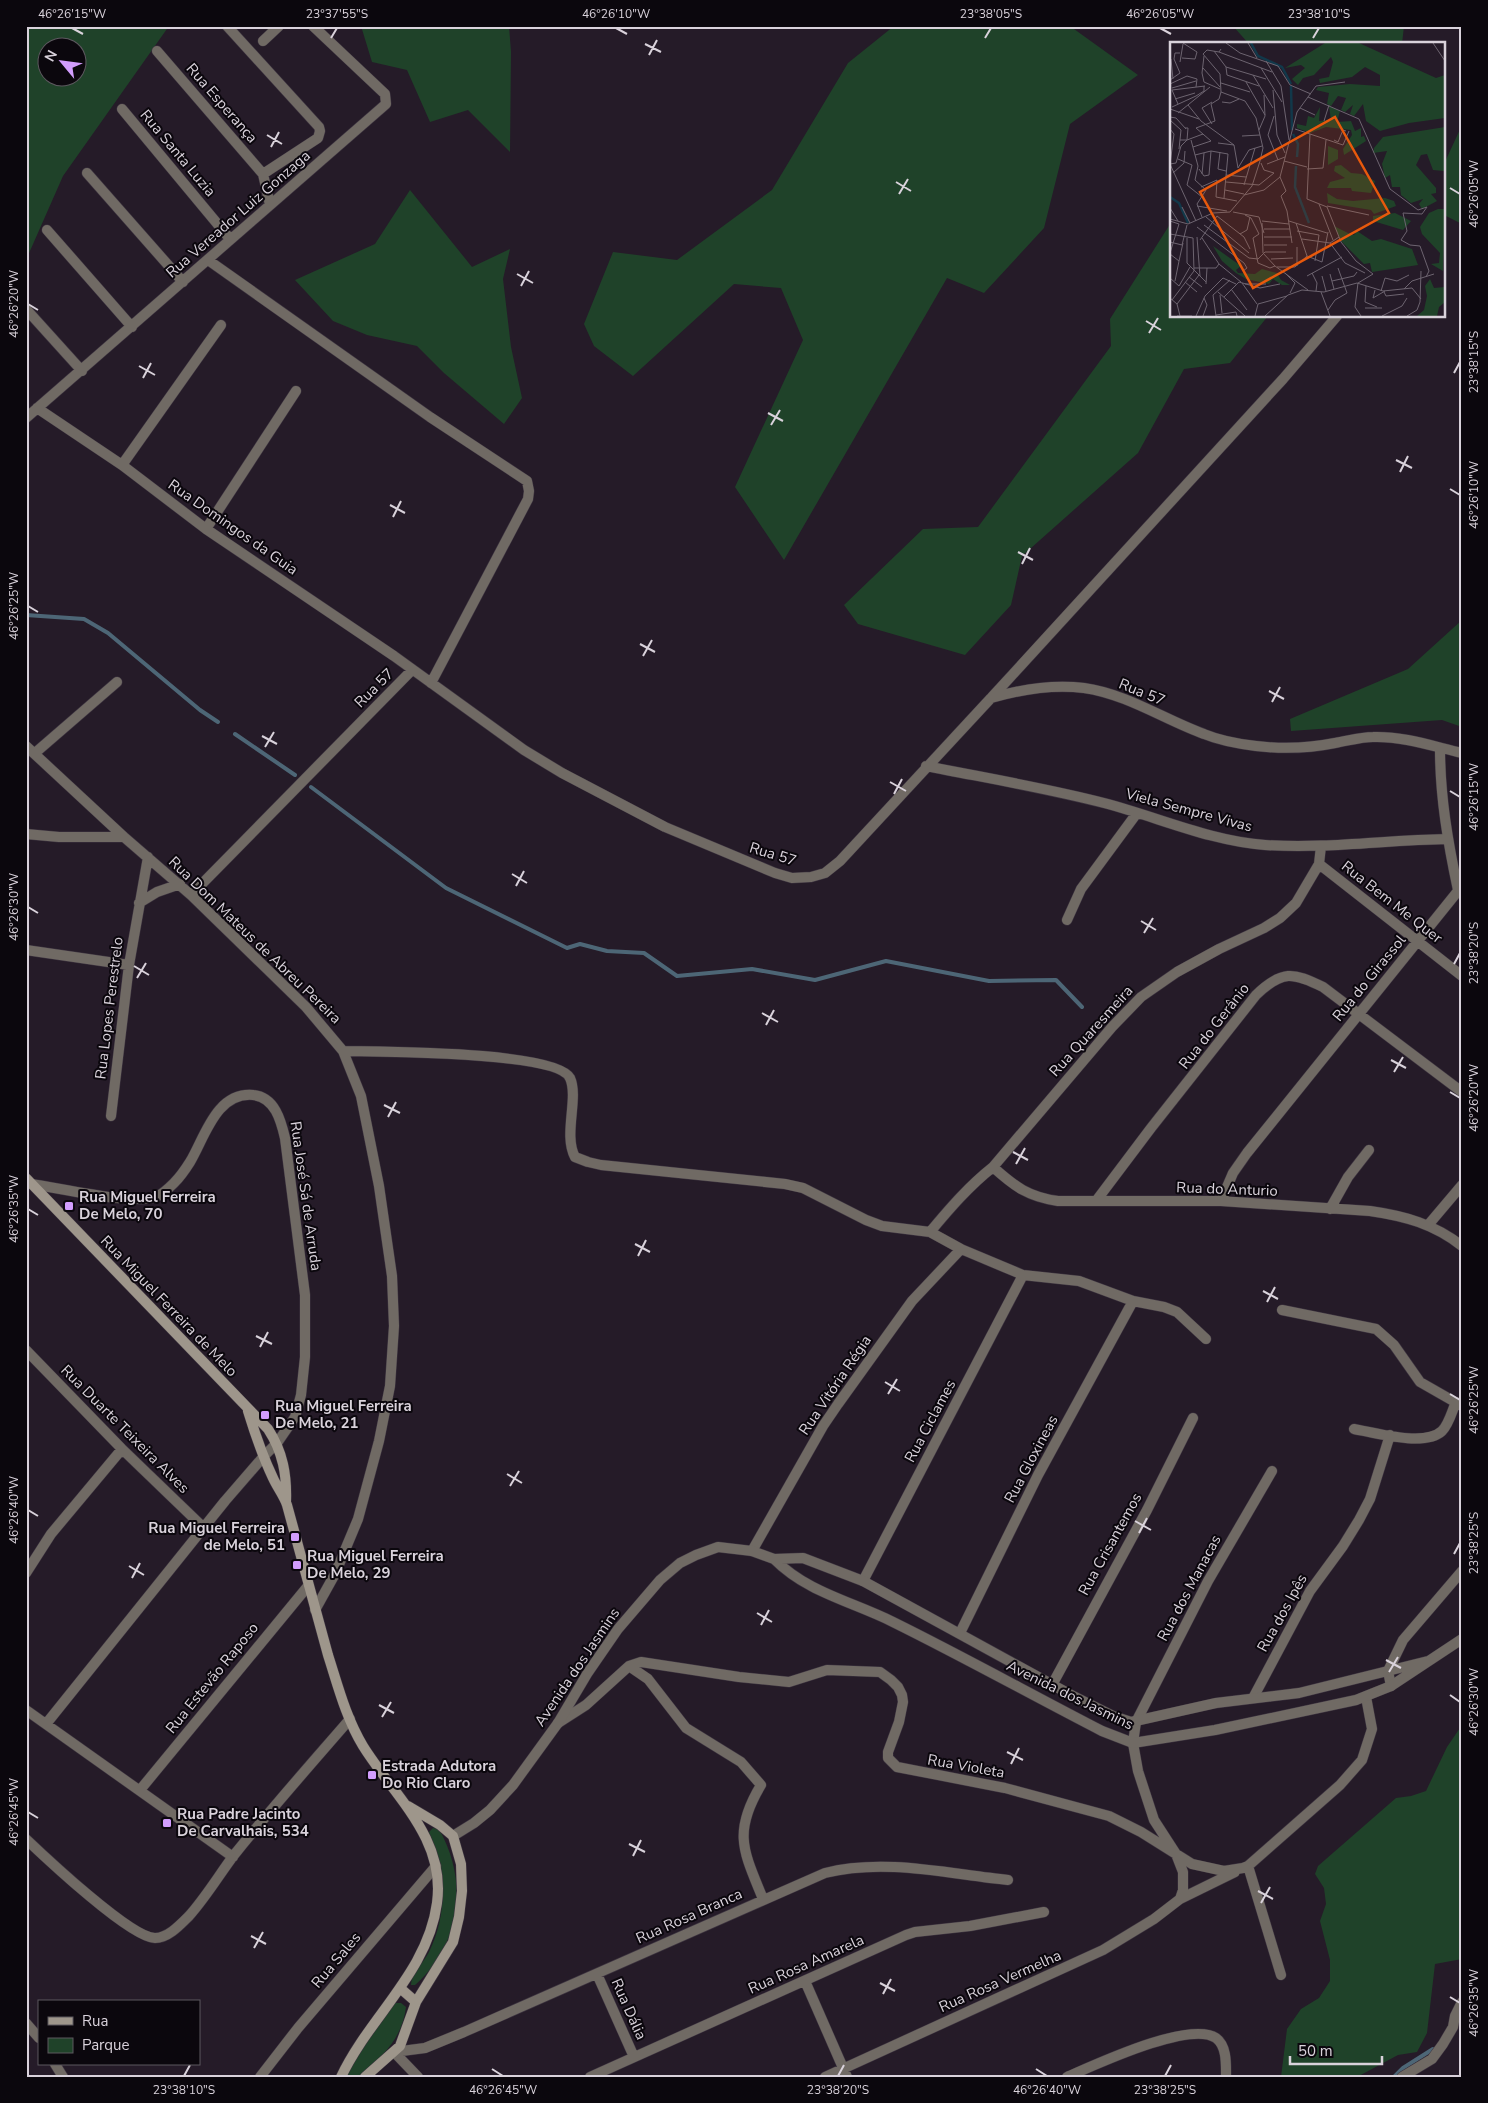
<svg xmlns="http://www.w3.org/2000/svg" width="1488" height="2103" viewBox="0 0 1488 2103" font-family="'Nunito Sans',sans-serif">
<rect width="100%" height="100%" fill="#251b28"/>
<path fill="#1f4229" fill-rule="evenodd" d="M26,26H169L63,176L26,260ZM48,48H78V78H48Z
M361,26H509L511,52L510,152L468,110L430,122L407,70L372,62Z
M894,26H1074V29L1138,75L1070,124L1044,228L984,293L947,278L784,560L735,487L803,340L781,288L734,284L633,376L594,346L584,324L613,252L677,260L772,190L848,63Z
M1233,26H1404L1402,44H1249Z
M1462,125V224L1444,215V164Z
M410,190L472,267L510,249L503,279L511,347L522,398L504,424L444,373L417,346L367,335L333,321L295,280L375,244Z
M1172,221V316H1268L1230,363L1184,369L1138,453L1022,556L1011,605L965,655L858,624L844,605L923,529L978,527L1111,346L1110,319Z
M1462,620V727L1442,720L1291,731L1290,719L1408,669Z
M1462,1725V1959L1435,1964L1427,2033L1417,2052L1398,2055L1357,2077H1281L1287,2029L1301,2009L1319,1998L1330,1981V1960L1320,1921L1326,1904L1324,1888L1315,1874L1318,1866L1396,1798L1411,1796L1426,1791L1447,1747Z
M433,1828L439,1829C469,1882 461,1944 415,1985H411C411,1974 424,1962 429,1952C448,1913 446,1872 429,1832Z
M395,2003H401L406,2007C402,2039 382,2057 359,2077H345L360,2051Z"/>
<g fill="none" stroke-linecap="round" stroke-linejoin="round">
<path stroke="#4d6676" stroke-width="4" d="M26,615L84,619L108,633L200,710L218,722
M235,734L295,775
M311,787L446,888L567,948L580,944L607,951L644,953L677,976L752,969L815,980L886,961L989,981L1056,980L1082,1007
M1394,2077L1403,2068L1433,2049"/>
<g stroke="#3e3541" stroke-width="11">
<path id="minor" d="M227,26L319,127L320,131L318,138L263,174
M263,41L279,26
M157,51L263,174L270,205
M122,109L230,239
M87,173L183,282
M47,230L132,327
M208,260L430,417L527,481L529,491L528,499L431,683
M26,309L82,371
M37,408L122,465L206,529L394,656L524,750L562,773L665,827L775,873L792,878L811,877L825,873L840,861L991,698C1022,689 1052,684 1084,688C1127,694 1165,720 1204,734C1221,741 1239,744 1256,746C1281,749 1310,748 1335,743C1348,741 1360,737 1373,737C1403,736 1432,746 1462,753
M26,418L386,104L385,94L313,26
M122,465L221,325
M206,529L296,391
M992,697L1283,379L1337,316
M26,746L124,837L191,895L306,1007L343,1051L361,1096L379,1186L392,1276L394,1326L390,1386L379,1441L358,1519L335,1574L315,1610
M1440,748C1440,797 1448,843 1458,890
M35,753L117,682
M926,766C986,778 1046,788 1104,803C1158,817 1210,841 1265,845C1326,849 1386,840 1447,839
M26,834L59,837H124
M1321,846L1319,864L1462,976
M191,895L412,670
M139,903L157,892L180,884
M1067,920L1081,889L1137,813
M26,950L129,965
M343,1051C376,1052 557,1051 570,1078C579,1098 563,1135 575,1157L588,1162L601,1165L785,1184L803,1188L866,1220L882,1226L930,1232L961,1249L1023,1275L1079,1281L1133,1301L1164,1307L1177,1312L1206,1339
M111,1116L129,965L148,857
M993,1167C1015,1187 1029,1197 1058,1201H1221L1370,1211C1405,1216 1434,1224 1462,1246
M31,1184C61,1188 129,1205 156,1197C163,1194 168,1189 174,1183C180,1177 185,1170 190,1162C205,1137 216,1092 253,1095C275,1097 281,1121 285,1138L305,1295V1357L301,1395L295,1417L277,1443L264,1456L225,1501L46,1724
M1096,1201L1151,1128L1256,995C1282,970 1293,972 1323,987L1462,1092
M1221,1201L1233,1173L1247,1153L1462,886
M1330,1209L1348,1177L1369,1150
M1429,1224L1462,1185
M930,1232C950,1208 969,1186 993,1167L1112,1027L1141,997L1177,972L1219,949L1264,928L1280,918L1296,903L1319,864
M1282,1310L1376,1329L1394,1345L1420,1382L1462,1406
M26,1350L122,1449L204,1528
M1354,1429C1376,1433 1425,1447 1442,1431C1449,1424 1452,1411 1456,1402
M752,1551L823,1426L838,1404L912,1301L961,1249
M26,1573L51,1534L122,1449
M863,1581L1023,1275
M960,1633L1038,1475L1133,1301
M629,1666L648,1679L686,1728L741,1762L761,1785C732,1833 744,1852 763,1899
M1052,1685L1147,1510L1193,1418
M1391,1686L1388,1671L1403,1640L1462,1571
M1253,1698L1310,1591L1343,1546L1359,1520L1370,1499L1390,1435
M26,1710L233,1857
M558,1723L586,1705L629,1666L641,1662L739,1677L789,1682L827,1670L880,1672L891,1680L898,1687L902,1695L903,1702L899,1722L888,1752V1758L897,1767L1005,1788L1109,1816L1141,1832L1192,1864L1224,1871L1243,1868L1248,1866L1340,1785L1362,1760L1372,1729L1366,1697
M140,1790L308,1586
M26,1839C46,1858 131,1938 155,1938C168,1938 180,1925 189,1916C206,1897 219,1875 234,1855C271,1809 311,1764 350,1719
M1248,1866L1281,1975
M1180,1899L1235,1872
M597,1974L634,2057
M805,1981L847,2077
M394,2052L425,2048L464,2032L825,1873C885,1858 948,1874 1008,1880
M394,2052L418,2077
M260,2077L298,2028L436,1866
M590,2077L906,1935L915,1932L970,1926L1044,1912
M825,2077L1103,1950L1154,1919L1180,1899L1183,1890V1872L1176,1854L1154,1820L1138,1771L1133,1743L1136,1722L1208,1581L1272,1471
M1067,2077C1095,2065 1190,2020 1216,2038C1227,2046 1226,2064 1226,2077
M1402,2077L1432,2059L1443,2044L1453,2027L1455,2016L1462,2002"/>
</g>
<g stroke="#3e3541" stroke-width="11">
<path id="tertiary" d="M774,1559C808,1593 851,1601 893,1622C964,1657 1032,1695 1102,1731L1133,1743L1215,1730L1356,1700L1391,1686L1462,1639
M453,1836L474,1823L490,1810L513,1785L558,1723L587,1674L618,1629L660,1580L680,1563L696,1555L718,1547L752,1551L774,1559L803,1558L863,1581L1073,1696L1113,1716L1131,1722L1216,1703L1299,1693L1428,1661
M26,2023L39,2038
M55,2064L63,2077"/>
</g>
<g stroke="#3e3541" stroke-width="11">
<path id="secondary" d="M26,1178L268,1429C283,1452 287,1475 286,1502
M248,1411C255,1434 263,1457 273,1478C277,1487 284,1496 287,1505C301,1555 314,1605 328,1655C338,1686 346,1718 363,1746C394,1796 446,1838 437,1903C428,1972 369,2017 341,2077
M400,1988L416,2002
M365,2077L400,2046L416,2002L453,1942L459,1917L462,1891L461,1864L453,1836L440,1825L408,1806"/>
</g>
<use href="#minor" stroke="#706a64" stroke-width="10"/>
<use href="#tertiary" stroke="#706a64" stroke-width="10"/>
<use href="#secondary" stroke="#9e968b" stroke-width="10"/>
</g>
<path fill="none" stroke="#d9d2db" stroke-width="2" d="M72,28L83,34M616,28L627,34M1160,28L1171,34M331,38L337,28M985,38L991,28M1313,38L1319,28M645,44L661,52M649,55L657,40M267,135L282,144M271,147L279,132M896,182L911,191M1450,188L1460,194M899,194L908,179M517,274L533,283M521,286L529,271M28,304L38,310M1146,321L1161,330M1149,333L1158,318M139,366L155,375M1454,373L1460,362M143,378L151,363M768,413L783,421M771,425L780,410M1396,460L1412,468M1400,472L1408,456M1450,489L1460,495M390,505L405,513M393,517L401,501M1018,552L1033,560M1022,564L1030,548M28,606L38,612M640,644L655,652M643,656L652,640M1269,691L1284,699M1272,702L1280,687M262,736L277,744M265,747L274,732M890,782L906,791M1450,791L1460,797M894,794L902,779M512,874L527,883M516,886L524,871M28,907L38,913M1141,921L1156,930M1144,933L1153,918M1454,964L1460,953M134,966L149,975M137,978L146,963M762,1013L778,1022M766,1025L774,1010M1391,1060L1406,1068M1394,1072L1403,1057M1450,1092L1460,1098M384,1105L400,1113M388,1117L396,1102M1013,1152L1028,1160M1016,1164L1025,1148M28,1209L38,1215M635,1244L650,1252M638,1256L646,1240M1263,1291L1278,1299M1267,1302L1275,1287M256,1336L272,1344M260,1347L268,1332M885,1382L900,1391M888,1394L897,1379M1450,1394L1460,1400M507,1474L522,1483M510,1486L519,1471M28,1510L38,1516M1135,1521L1151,1530M1139,1533L1147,1518M1454,1554L1460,1543M129,1566L144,1575M132,1578L140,1563M757,1613L772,1622M761,1625L769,1610M1386,1660L1401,1668M1389,1672L1398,1657M1450,1695L1460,1702M379,1705L394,1713M382,1717L391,1702M1007,1752L1023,1760M1011,1764L1019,1748M28,1812L38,1818M629,1844L645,1852M633,1856L641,1840M1258,1891L1273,1899M1261,1903L1270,1887M251,1936L266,1944M254,1948L263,1932M880,1983L895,1991M883,1994L891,1979M1450,1997L1460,2003M492,2069L503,2076M1036,2069L1047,2076M184,2076L190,2065M838,2076L844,2065M1165,2076L1171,2065"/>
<g fill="#d29dfd" stroke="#0b070d" stroke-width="2">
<rect x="64" y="1201" width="10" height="10" rx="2.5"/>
<rect x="260" y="1410" width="10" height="10" rx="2.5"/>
<rect x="290" y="1532" width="10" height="10" rx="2.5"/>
<rect x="292" y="1560" width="10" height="10" rx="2.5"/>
<rect x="367" y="1770" width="10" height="10" rx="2.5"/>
<rect x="162" y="1818" width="10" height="10" rx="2.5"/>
</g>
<g text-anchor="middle" stroke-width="4" stroke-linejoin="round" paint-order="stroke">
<g font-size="15" fill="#d9d2db" stroke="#0b070d">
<text transform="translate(222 103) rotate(49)" y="5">Rua Esperança</text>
<text transform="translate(178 153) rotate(50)" y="5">Rua Santa Luzia</text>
<text transform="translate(238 214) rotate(-41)" y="5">Rua Vereador Luiz Gonzaga</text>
<text transform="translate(233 527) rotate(35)" y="5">Rua Domingos da Guia</text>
<text transform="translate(374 688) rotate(-45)" y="5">Rua 57</text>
<text transform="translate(1142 692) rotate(22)" y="5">Rua 57</text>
<text transform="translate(1189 810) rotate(15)" y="5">Viela Sempre Vivas</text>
<text transform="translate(773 854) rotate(17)" y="5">Rua 57</text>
<text transform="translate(1392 902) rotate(38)" y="5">Rua Bem Me Quer</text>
<text transform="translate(255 940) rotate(44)" y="5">Rua Dom Mateus de Abreu Pereira</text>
<text transform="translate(1369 978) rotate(-51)" y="5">Rua do Girassol</text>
<text transform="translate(109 1008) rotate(-83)" y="5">Rua Lopes Perestrelo</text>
<text transform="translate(1214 1026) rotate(-52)" y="5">Rua do Gerânio</text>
<text transform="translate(1091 1031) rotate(-48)" y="5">Rua Quaresmeira</text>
<text transform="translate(1227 1189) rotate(2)" y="5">Rua do Anturio</text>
<text transform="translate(306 1196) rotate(82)" y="5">Rua José Sá de Arruda</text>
<text transform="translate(169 1306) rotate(46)" y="5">Rua Miguel Ferreira de Melo</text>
<text transform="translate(835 1385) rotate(-56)" y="5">Rua Vitória Régia</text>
<text transform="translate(930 1421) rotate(-62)" y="5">Rua Ciclames</text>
<text transform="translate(125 1429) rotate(45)" y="5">Rua Duarte Teixeira Alves</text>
<text transform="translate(1031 1459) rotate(-62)" y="5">Rua Gloxineas</text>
<text transform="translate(1110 1544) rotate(-61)" y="5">Rua Crisantemos</text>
<text transform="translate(1189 1588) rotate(-62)" y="5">Rua dos Manacas</text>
<text transform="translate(1282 1613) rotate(-61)" y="5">Rua dos Ipês</text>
<text transform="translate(577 1667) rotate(-56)" y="5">Avenida dos Jasmins</text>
<text transform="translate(212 1678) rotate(-51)" y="5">Rua Estevão Raposo</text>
<text transform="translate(1070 1695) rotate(26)" y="5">Avenida dos Jasmins</text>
<text transform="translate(966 1766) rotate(10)" y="5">Rua Violeta</text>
<text transform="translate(689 1916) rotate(-24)" y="5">Rua Rosa Branca</text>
<text transform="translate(336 1960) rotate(-50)" y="5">Rua Sales</text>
<text transform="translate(806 1964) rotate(-24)" y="5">Rua Rosa Amarela</text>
<text transform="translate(1000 1981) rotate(-24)" y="5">Rua Rosa Vermelha</text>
<text transform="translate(629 2009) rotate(66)" y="5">Rua Dália</text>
</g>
<g font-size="15" font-weight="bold" fill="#d9d2db" stroke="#0b070d" text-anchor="start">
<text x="79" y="1202">Rua Miguel Ferreira<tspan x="79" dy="17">De Melo, 70</tspan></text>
<text x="275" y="1411">Rua Miguel Ferreira<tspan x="275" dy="17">De Melo, 21</tspan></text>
<text x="285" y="1533" text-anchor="end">Rua Miguel Ferreira<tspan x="285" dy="17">de Melo, 51</tspan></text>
<text x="307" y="1561">Rua Miguel Ferreira<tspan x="307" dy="17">De Melo, 29</tspan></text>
<text x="382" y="1771">Estrada Adutora<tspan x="382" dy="17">Do Rio Claro</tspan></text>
<text x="177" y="1819">Rua Padre Jacinto<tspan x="177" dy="17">De Carvalhais, 534</tspan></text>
</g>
</g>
<g transform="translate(1170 42)">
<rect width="275" height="275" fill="#251b28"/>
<path d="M155,1H189L266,36L275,33V76L239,81L210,89L196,79L193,62L184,74L180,72L183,63L175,70L171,68L176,56L168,54L161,64L157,62L159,51L146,48L148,45L180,42L210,44V33L195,25L182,35L150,41L149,37L159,35L163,20L161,15L144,33L133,36L128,43L122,37L135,26L131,23L115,26ZM159,64L170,69L167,80L181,79L185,89L191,86V95L194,94L196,99L174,113L173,107L182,93L181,88L156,85L140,91L127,86V82L136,84L138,74L144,76L150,65L149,79L161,78ZM275,85L274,129L263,128L257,112L251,113L246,123L266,146V151L261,152L267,159L252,167L249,162L253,157L241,161L231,153L230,145H222L220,133L215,136L212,122L217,109L203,111L204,106L213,95ZM158,104L168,108V117L158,123ZM171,123L181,131L192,132L205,139L201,151L182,149L181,146H157L160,140L175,136L164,129L165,124ZM157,151L167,157L183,159L215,156L224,159L226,164L204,172L201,168L158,161ZM268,167H275L273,229L261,222L269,221L270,211L252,192L250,185L259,171ZM225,171L241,179L233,188L203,179V174ZM164,184L178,191L184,193L187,189L202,199L211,197L242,207L248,223L202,230L200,221L194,222L172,200ZM43,204L71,224L66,228L68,231L85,232L92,227L107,231L111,238L120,243H112L103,237L99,242L76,237L66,231L52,219ZM260,237L264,246L275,245V260L269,265L267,274H247L254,268L257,254L255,244Z" fill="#1f4229"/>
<path fill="none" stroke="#11384a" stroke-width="2.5" d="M81,1L88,14L112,25L121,42M121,44L122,88M123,92L128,102L127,115M126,124L125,145L139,181M0,155L9,161L18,181"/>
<path fill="none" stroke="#6d6470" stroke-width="1" d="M56,1L70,11L108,24L120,43L141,52M78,1L87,16M263,1L275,19M44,9L56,25L96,37M49,10L102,30M34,14L32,31L34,40L50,47M12,16L25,17L27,10L13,1M1,17L3,37M96,19L111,44L119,98M10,20L13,2M56,25L57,33L89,44M33,26L50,45M91,26L112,60M83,33L103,66M0,38L10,31L4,17L5,11H10M76,40L95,73M51,41L80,50M0,42L17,34L27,37L26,45M2,46L26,39M2,48L35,44M2,48L8,62M103,48L107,93L115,111M138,55L189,77L220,147L248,168L257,165L252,172L233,171L237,189L231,198L240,203L250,204L259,229L256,235M5,57L25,51M52,60L60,61L69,57M18,63L31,79L64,103L68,126L79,108L92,104M2,65L26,54L34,49V44M130,66L145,73M0,67L29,77M8,71L40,45M104,74L98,93L108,118M0,75L6,76L16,87M0,78L11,88L9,107M154,79L159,63M42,82L32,66L42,60M0,87L4,92L0,122M125,87L173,103L179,89M89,88L95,74L94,53M140,92L137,157L157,165L171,200L186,219L203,232L188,241M72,94L90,93M10,98H17L18,86H15M21,98L28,124L25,138L36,148L27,162L32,175M164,98L168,100L173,88L176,89M48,101L64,103M23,105L41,99L26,86L45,79L41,62L49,57L51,50M50,110L48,127L56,129M25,113L41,109L58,112L54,156M8,117L22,123L17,143L32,155M114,119L137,125M0,122L26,179M0,122L6,121L11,104L17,98L33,92M97,122L115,115M29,127L34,134L39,133L41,109M137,127L153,126L156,98M3,131L14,121L15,109M32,132L34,111M56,133L76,135M110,135L116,149L111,154L117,169L122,201M56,140L89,143L104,131L94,128L91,121M74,143L85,106M31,145L47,138L46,155L67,159M55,148L74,152M74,153L94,148L110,135L127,70L146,44L175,40M149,162L163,198M27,164L57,169M157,164L199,173M12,165L20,181M0,166L8,179M63,170L89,175L94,191M75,173L81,176L89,192L83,196L88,221L100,226L105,224M36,175L79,211M0,177L18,182L43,171L60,170L82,144L90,119L93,106L86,76L75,59L51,50L50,32L33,12L37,8L49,10L51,7M0,179L9,182L0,211M92,179L119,182M119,179L157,191M92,181L93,211L105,224L138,248M34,183L79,216L88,217M27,185L74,221L77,226L73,229M94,187H120M127,189L149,193L145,219M0,192L23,196M70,192L77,188L80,175M27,195L30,234M94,195H122M17,196V221L36,240M23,196L24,229M32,196L49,222L71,240M132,197L160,201L169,195M30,198L47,174L74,195L80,207M0,200L12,203L17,183M160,201L175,221L195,231M94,203H117M127,205V224M0,212L9,219L5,239M137,214L152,220L158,190M88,217L95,210H116M101,217L123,216M9,219L13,201M107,225H125L137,214L126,181M24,226H46L49,222M115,231L125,241L120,251M142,231L147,241L146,249M160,232L164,247M137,234L172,215M152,234L156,249M19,235L32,245M0,236L9,244L20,225M162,239L184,234L187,230M15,240L27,250M72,241L87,262M188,241L185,265L191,274M36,242L37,226M75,242H96M196,244L195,260L207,265M61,247L77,268M234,247L242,239L264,232M205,248L203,256L215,249M211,249L215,236L227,239L239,233M48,250L75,274M151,250L160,274M214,250L216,254L234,252M50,253L52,271M54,255L69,240L90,246L110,242M0,256L7,262L10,274M2,258L24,229M7,262L29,233M195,266H212M158,268L165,258L177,251L168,226M46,273L66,270L67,274M7,274H22M26,274L35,254L53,236L66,242M33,274L37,263L34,256M46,274L43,253L60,238M85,274L88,262L117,254M95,274L118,253L132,248L154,250L187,241L213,249L242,246L251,257M212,274L232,264L237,256M237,274L247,268L250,260L251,229"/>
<path fill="#e8590c" fill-opacity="0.15" stroke="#e8590c" stroke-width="2.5" d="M165,75L219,171L83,246L30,150Z"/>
<rect width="275" height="275" fill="none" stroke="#d9d2db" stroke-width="2.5"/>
</g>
<rect width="1488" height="2103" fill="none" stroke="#0b070d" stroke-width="55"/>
<rect x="38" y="2000" width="162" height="65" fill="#0b070d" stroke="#5d585f"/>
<rect x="48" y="2017" width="25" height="8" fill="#9e968b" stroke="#5d585f"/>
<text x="82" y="2026" font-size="15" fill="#d9d2db">Rua</text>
<rect x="48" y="2038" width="25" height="15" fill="#1f4229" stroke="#5d585f"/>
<text x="82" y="2050" font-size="15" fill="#d9d2db">Parque</text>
<g transform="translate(62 62) rotate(299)"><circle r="24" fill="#0b070d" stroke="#5d585f"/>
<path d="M0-4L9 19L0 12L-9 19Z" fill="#d29dfd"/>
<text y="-8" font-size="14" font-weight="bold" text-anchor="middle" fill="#d9d2db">N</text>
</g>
<path d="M1290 2056v8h92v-8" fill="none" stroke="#d9d2db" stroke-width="2.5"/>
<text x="1298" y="2056" font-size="15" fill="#d9d2db" stroke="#0b070d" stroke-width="4" paint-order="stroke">50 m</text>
<rect x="28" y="28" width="1432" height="2048" fill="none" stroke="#d9d2db" stroke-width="2"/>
<g font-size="12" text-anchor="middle" fill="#d9d2db">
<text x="72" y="18">46°26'15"W</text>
<text x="337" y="18">23°37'55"S</text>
<text x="616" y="18">46°26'10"W</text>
<text x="991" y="18">23°38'05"S</text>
<text x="1160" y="18">46°26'05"W</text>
<text x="1319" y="18">23°38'10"S</text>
<text transform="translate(1474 194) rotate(-90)" y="4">46°26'05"W</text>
<text transform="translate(14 304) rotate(-90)" y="4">46°26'20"W</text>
<text transform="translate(1474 362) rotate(-90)" y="4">23°38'15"S</text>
<text transform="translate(1474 495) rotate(-90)" y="4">46°26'10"W</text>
<text transform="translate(14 606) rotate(-90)" y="4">46°26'25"W</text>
<text transform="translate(1474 797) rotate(-90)" y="4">46°26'15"W</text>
<text transform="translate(14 907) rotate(-90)" y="4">46°26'30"W</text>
<text transform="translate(1474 953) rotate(-90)" y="4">23°38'20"S</text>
<text transform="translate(1474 1098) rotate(-90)" y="4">46°26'20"W</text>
<text transform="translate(14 1209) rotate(-90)" y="4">46°26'35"W</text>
<text transform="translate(1474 1400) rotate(-90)" y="4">46°26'25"W</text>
<text transform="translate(14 1510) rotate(-90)" y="4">46°26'40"W</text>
<text transform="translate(1474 1543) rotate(-90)" y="4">23°38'25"S</text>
<text transform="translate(1474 1702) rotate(-90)" y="4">46°26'30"W</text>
<text transform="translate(14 1812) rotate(-90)" y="4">46°26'45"W</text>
<text transform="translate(1474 2003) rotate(-90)" y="4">46°26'35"W</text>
<text x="184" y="2094">23°38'10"S</text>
<text x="503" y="2094">46°26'45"W</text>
<text x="838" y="2094">23°38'20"S</text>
<text x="1047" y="2094">46°26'40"W</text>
<text x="1165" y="2094">23°38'25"S</text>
</g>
</svg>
